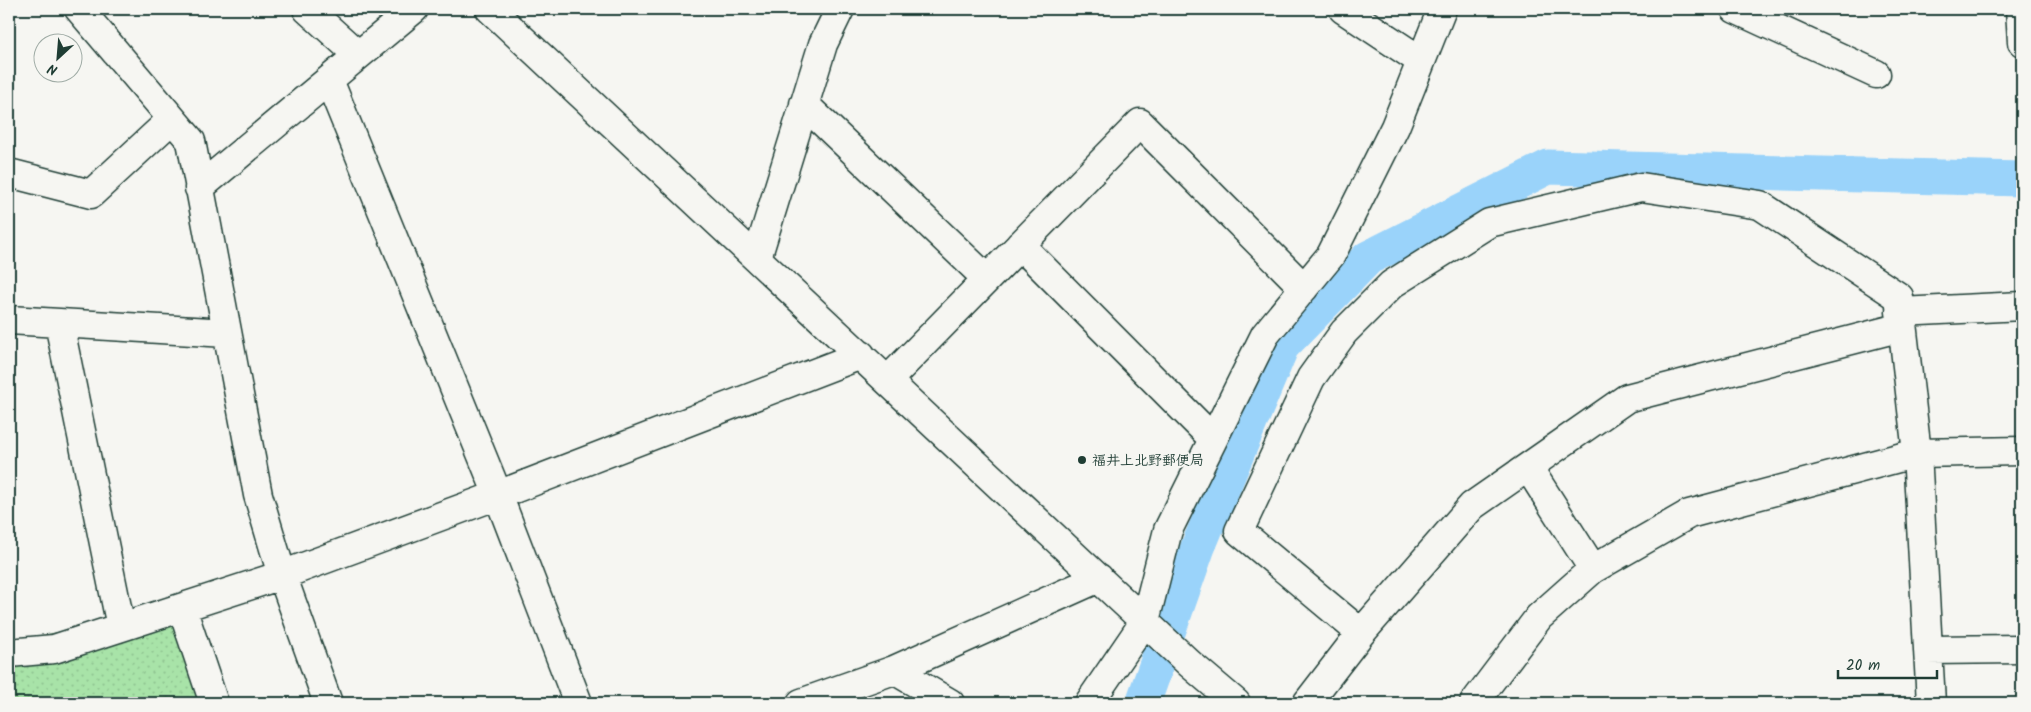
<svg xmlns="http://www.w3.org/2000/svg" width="2031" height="712" viewBox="0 0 2031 712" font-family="Kalam,'Klee One',sans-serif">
<defs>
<pattern id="grass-dots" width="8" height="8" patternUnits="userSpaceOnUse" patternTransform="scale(1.25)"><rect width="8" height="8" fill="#a8e3a8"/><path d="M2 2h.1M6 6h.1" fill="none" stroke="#90c491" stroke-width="1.8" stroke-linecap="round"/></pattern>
</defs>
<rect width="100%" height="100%" fill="#f6f6f2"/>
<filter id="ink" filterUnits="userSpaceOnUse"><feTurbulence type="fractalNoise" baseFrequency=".02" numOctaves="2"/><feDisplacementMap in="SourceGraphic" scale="10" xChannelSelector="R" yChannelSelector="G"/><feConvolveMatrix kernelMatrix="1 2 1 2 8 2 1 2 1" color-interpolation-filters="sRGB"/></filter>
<g filter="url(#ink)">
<path fill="url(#grass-dots)" stroke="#64906e" d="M182,608L214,703H9V642Z"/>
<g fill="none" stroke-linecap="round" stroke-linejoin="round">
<path stroke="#9ad3fa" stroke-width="35" d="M1143,703L1198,547L1282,346L1368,258L1548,167L2022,179"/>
<g stroke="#1f3d34" stroke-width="31">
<path id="minor" d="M79,9L191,141L258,495L282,575L328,703
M307,9L358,55
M490,9L1190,664L1236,703
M1343,9L1421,61
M1735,9L1876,74
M2020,9L2022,42
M329,80L498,495L578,703
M804,104L987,279
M9,173L91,194L172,119
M199,188L414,9
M1020,245L1213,439
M757,258L823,44L840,9
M1900,312L2022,306
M9,320L227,333
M59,323L121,627
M888,380L1140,123L1304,288
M1528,467L1593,569
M182,608L214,703
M1361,633L1239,531L1311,378L1344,332L1392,284L1489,223L1641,187L1760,205L1899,297L1917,453L1931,703
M1928,650L2022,649
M9,653L54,649L282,575L498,495L861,355
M894,670L1099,578
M801,703L894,670L950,703
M1089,703L1145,621L1168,530L1265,335L1331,255L1395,127L1442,9
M1307,703L1361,633L1472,506L1627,398L1902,327
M1474,703L1539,617L1593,569L1689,514L1917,453L2022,451"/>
</g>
<use href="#minor" stroke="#f6f6f2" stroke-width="28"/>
</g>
</g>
<circle fill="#1f3d34" stroke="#f6f6f2" stroke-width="2" cx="1082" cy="460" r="5"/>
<g text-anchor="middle" stroke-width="4" stroke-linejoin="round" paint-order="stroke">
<g font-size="14" font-weight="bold" fill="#1f3d34" stroke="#f6f6f2" text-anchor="start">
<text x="1092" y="465">福井上北野郵便局</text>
</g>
</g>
<rect width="2031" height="712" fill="none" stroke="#f6f6f2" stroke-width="30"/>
<rect x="15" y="15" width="2001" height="682" fill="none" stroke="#1f3d34" stroke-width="2" filter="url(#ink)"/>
<g transform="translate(58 58) rotate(206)"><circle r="24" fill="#f6f6f2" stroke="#a0aca6"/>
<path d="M0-4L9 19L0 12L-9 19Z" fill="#1f3d34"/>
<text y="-8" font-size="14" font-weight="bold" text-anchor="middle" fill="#1f3d34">N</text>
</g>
<path d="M1838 670v8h99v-8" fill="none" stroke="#1f3d34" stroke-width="2.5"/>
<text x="1846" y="670" font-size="15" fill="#1f3d34" stroke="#f6f6f2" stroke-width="4" paint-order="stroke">20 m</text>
</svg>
